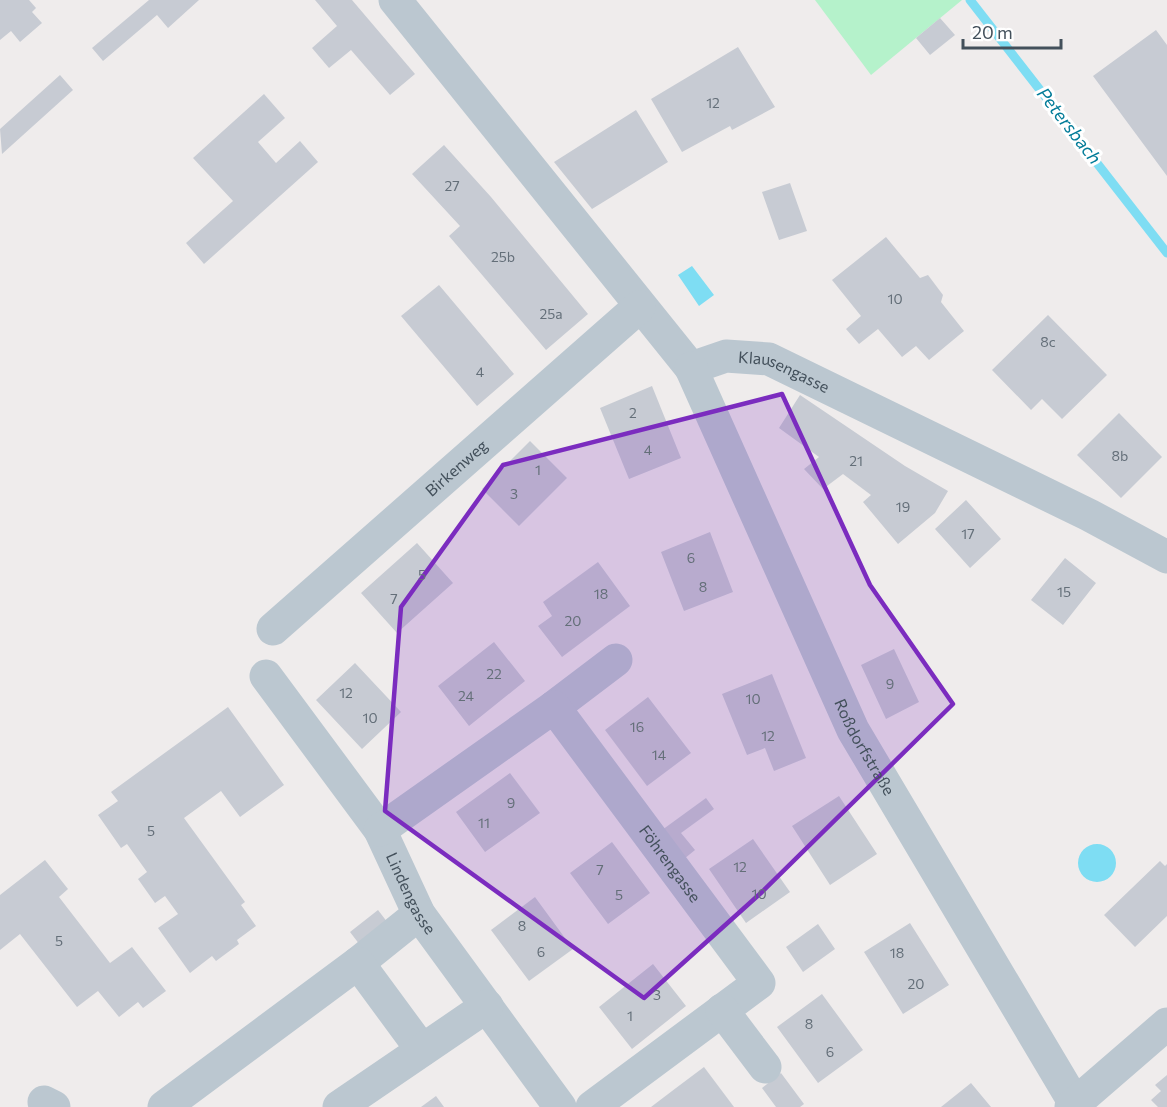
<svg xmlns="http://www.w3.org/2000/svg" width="1167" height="1107" viewBox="0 0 1167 1107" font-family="Commissioner,sans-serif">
<rect width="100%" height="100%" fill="#efecec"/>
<path fill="#b5f2cb" d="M815,0H962L871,75Z"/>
<path fill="#7eddf3" d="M692,266L714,295L699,306L678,275Z
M1078 863a19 19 0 1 1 38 0a19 19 0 1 1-38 0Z"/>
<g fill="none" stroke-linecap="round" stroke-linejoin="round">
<path stroke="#7eddf3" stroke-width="9" d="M970,0L1167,253"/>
</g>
<path fill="#c7cbd3" d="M0,0H29L36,8L32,12L42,23L20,42L11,31L0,40Z
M149,0H199L168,28L157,15L103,61L92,48Z
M315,0H352L415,74L390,95L351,50L329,68L312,48L337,26Z
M940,18L955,35L930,55L916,38Z
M1156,30L1167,45V176L1093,76Z
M738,47L775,107L732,130L730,126L682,152L651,99Z
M60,75L73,90L2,154L0,129Z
M264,94L285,118L258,142L276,163L300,141L318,162L204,264L186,243L233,201L193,158Z
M636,110L668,162L592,209L554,162Z
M444,145L491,197L588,314L546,350L449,236L460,226L412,174Z
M790,183L807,231L779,240L762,192Z
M886,237L920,278L928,275L943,295L941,302L964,331L929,360L916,346L902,357L878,329L859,344L846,329L861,316L832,280Z
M439,285L514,374L477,406L401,316Z
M1048,315L1107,375L1062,419L1042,399L1031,410L992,370Z
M652,386L681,458L629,479L600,408Z
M800,395L905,466L948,491L935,513L898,544L863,502L871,495L843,474L823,489L804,469L819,457L779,428Z
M1119,413L1162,457L1121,498L1077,455Z
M530,441L567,478L519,526L482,489Z
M966,500L1001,539L970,568L935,529Z
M710,532L733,592L684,611L661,552Z
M417,543L453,583L397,633L361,593Z
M1065,558L1096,583L1063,625L1031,600Z
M598,562L630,606L562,657L538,626L552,616L543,602Z
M494,642L525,681L469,726L438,686Z
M894,649L919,702L886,719L861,665Z
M355,663L401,712L362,749L316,700Z
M772,674L806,758L774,771L765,748L747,755L722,694Z
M648,697L691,753L647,786L605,730Z
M228,707L284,785L240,817L221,791L184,818L245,902L241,905L256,926L237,940L239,944L216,961L212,956L190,973L158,928L178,914L165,896L155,903L138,879L147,872L127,844L121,848L98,815L118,801L111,792Z
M510,773L540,813L485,852L456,812Z
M839,796L877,854L830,885L792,826Z
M706,798L714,809L681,833L695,850L684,859L662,830Z
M753,839L790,892L746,923L709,869Z
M612,842L650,893L608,924L570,873Z
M45,860L68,889L59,897L110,963L132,947L166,991L143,1008L138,1002L119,1017L98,991L77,1007L20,934L0,950V895Z
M1160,861L1165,866L1167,864V916L1135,947L1104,915Z
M535,897L573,949L529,981L491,930Z
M378,910L391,927L363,949L350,932Z
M910,923L949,985L903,1014L864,952Z
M818,924L835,949L803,972L786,947Z
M653,964L686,1006L632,1049L599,1007Z
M822,994L863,1050L818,1083L777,1027Z
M704,1067L734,1107H651L676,1088Z
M781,1073L804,1104L800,1107H776L762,1088Z
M1167,1075V1107H1158L1151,1100L1161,1091L1155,1085Z
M971,1083L991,1107H941Z
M436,1096L444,1107H421Z"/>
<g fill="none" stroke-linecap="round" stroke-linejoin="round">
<g stroke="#bbc7d0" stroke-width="33">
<path id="s1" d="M395,0L691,368L726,356L769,359L1089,515L1167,557"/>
<path id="s2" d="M691,368L853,730L1077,1107"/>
<path id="s3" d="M273,629L639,307"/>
<path id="s4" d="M266,676L380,830L419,914L560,1107"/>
<path d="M554,707L616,660"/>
<path id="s5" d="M380,830L554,707L759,983L592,1107"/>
<path d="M358,963L419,914"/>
<path d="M722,1010L765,1067"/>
<path d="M44,1102L54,1107"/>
<path d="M164,1107L358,963L422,1050"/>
<path d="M339,1107L487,1006"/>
<path d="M1071,1107L1167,1024"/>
</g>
</g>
<path fill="#7b2cbf" fill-opacity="0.2" stroke="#7b2cbf" stroke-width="4.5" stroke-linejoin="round" d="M782,394L870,585L953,704L762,892L644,998L385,811L401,607L503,465Z"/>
<g text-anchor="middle" stroke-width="6" stroke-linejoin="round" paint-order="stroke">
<g font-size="14" fill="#646f79">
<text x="713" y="108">12</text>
<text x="452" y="191">27</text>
<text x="503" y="262">25b</text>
<text x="895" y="304">10</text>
<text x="551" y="319">25a</text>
<text x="1048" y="347">8c</text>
<text x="480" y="377">4</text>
<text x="633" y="418">2</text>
<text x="648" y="455">4</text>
<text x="1120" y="461">8b</text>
<text x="856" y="466">21</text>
<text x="538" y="475">1</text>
<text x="514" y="499">3</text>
<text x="903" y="512">19</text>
<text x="968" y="539">17</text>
<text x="691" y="563">6</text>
<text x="422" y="580">5</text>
<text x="703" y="592">8</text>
<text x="1064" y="597">15</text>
<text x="601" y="599">18</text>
<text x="394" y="604">7</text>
<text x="573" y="626">20</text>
<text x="494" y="679">22</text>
<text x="890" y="689">9</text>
<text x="346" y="698">12</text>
<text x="466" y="701">24</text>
<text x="753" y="704">10</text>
<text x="370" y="723">10</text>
<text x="637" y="732">16</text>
<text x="768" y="741">12</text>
<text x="659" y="760">14</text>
<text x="511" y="808">9</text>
<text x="484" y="828">11</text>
<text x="151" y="836">5</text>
<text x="740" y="872">12</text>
<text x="600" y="875">7</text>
<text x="759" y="899">10</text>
<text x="619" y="900">5</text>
<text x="522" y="931">8</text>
<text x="59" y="946">5</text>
<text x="541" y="957">6</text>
<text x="897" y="958">18</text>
<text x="916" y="989">20</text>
<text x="657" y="1000">3</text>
<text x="630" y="1021">1</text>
<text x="809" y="1029">8</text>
<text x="830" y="1057">6</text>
</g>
<g font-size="16" fill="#43505b" stroke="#fff">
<text dy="6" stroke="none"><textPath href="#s1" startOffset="570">Klausengasse</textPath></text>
<text dy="6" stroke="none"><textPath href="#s3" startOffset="244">Birkenweg</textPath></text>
<text dy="6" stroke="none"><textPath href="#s2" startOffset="417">Roßdorfstraße</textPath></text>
<text dy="6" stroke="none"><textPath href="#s5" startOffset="408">Föhrengasse</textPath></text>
<text dy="6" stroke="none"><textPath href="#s4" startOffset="262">Lindengasse</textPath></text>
</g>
<g font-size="18" font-style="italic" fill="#037c99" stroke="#fff">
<text transform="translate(1069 126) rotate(52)" y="6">Petersbach</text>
</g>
</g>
<path d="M963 39v9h98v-9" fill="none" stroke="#43505b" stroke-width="3"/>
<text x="972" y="39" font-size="18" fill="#43505b" stroke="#ffffff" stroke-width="4.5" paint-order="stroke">20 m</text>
</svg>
